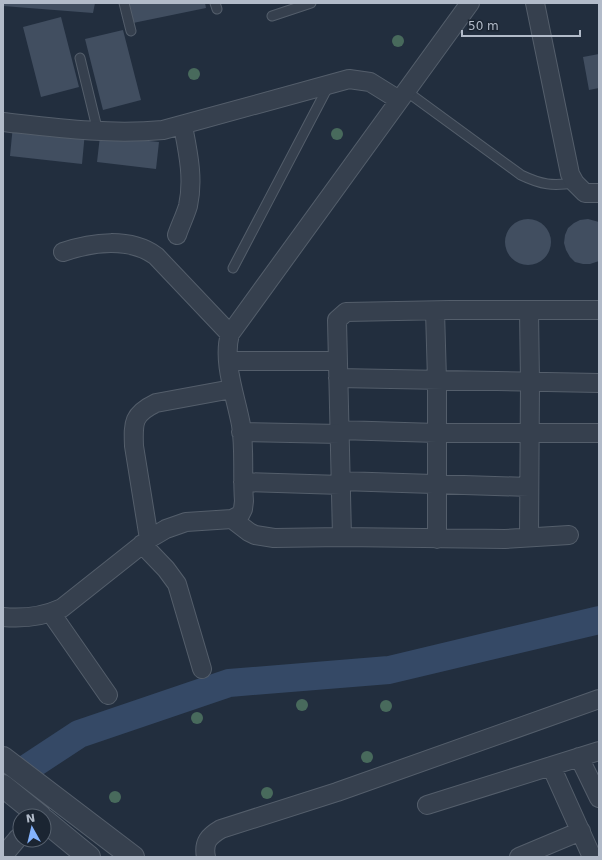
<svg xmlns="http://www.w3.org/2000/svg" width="602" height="860" viewBox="0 0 602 860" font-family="'DejaVu Sans',sans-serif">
<rect width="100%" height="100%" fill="#222e3e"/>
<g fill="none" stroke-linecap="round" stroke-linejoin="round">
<path stroke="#354966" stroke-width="28" d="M3,784L79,734L229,683L389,670L599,620"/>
</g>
<path fill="#414e60" d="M3,3H95L93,13L3,6Z
M129,3H205L206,8L133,23Z
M61,17L79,87L41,97L23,27Z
M123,30L141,100L103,110L85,39Z
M599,54V88L589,90L583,57Z
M13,125L85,132L82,164L10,156Z
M100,136L159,142L156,169L97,162Z
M588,219L599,222V261L590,264H583L575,262L570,257L566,250L564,243L565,235L568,228L574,223L580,220Z
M505 242a23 23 0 1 1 46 0a23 23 0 1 1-46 0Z"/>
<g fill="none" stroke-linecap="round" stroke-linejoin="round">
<g stroke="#545e6b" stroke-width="11">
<path id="service" d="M124,3L131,31
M215,3L217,9
M272,16L311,3
M80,58L98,132
M406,91L521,175C542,185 552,186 575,183
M233,268L329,85"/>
</g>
<g stroke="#545e6b" stroke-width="20">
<path id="minor" d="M535,3L570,174L575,183L585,193H599
M3,122C57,128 109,135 163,130L349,79L370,82L399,100
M177,235C180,226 185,216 188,206C194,179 188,152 183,126
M63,252C92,242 130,237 156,256L230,334
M435,311L437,380V539
M229,361H338
M338,378L599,383
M339,430L437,433H599
M241,432L340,434
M341,481L529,487
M243,482L341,485
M232,519L249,532L255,535L274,538L342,537L505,539L569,535
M342,537L337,320L346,312L449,310H599
M529,537L530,382L529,310
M149,539L134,446C133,422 133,414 156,403L232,389
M142,544L166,569L177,584L202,669
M51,613L108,695
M3,617C24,619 42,617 62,608L149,539L166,529L186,522L232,519L240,515L243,509L244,501C242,476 245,450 241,425C236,397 222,362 230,334L470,3
M579,757L599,798
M551,766L592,857
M427,805L599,751
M3,856L18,838
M206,857C203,842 209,836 221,829L337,792L599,699
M519,857L581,831"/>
</g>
<g stroke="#545e6b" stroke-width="24">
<path id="tertiary" d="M3,758L133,857
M3,786L40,816
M44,820L89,857"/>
</g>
<use href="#service" stroke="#36404e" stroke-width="9"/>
<use href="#minor" stroke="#36404e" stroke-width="18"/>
<use href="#tertiary" stroke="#36404e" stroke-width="22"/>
</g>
<g fill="#486a5c">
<circle cx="398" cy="41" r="6"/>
<circle cx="194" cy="74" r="6"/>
<circle cx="337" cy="134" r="6"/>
<circle cx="302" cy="705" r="6"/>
<circle cx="386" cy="706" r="6"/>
<circle cx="197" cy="718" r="6"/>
<circle cx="367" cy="757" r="6"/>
<circle cx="267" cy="793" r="6"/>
<circle cx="115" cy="797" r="6"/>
</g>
<rect width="602" height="860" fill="none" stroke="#b2bbc9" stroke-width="8"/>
<g transform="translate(32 828) rotate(352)"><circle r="19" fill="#1b2532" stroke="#57616e"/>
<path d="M0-3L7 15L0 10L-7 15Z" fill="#83b2fd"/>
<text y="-6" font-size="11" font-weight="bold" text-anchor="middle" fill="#b2bbc9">N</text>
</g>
<path d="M462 30v6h118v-6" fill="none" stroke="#b2bbc9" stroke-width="2"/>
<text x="468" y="30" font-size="12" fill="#b2bbc9" stroke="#1b2532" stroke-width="3" paint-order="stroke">50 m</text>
</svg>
